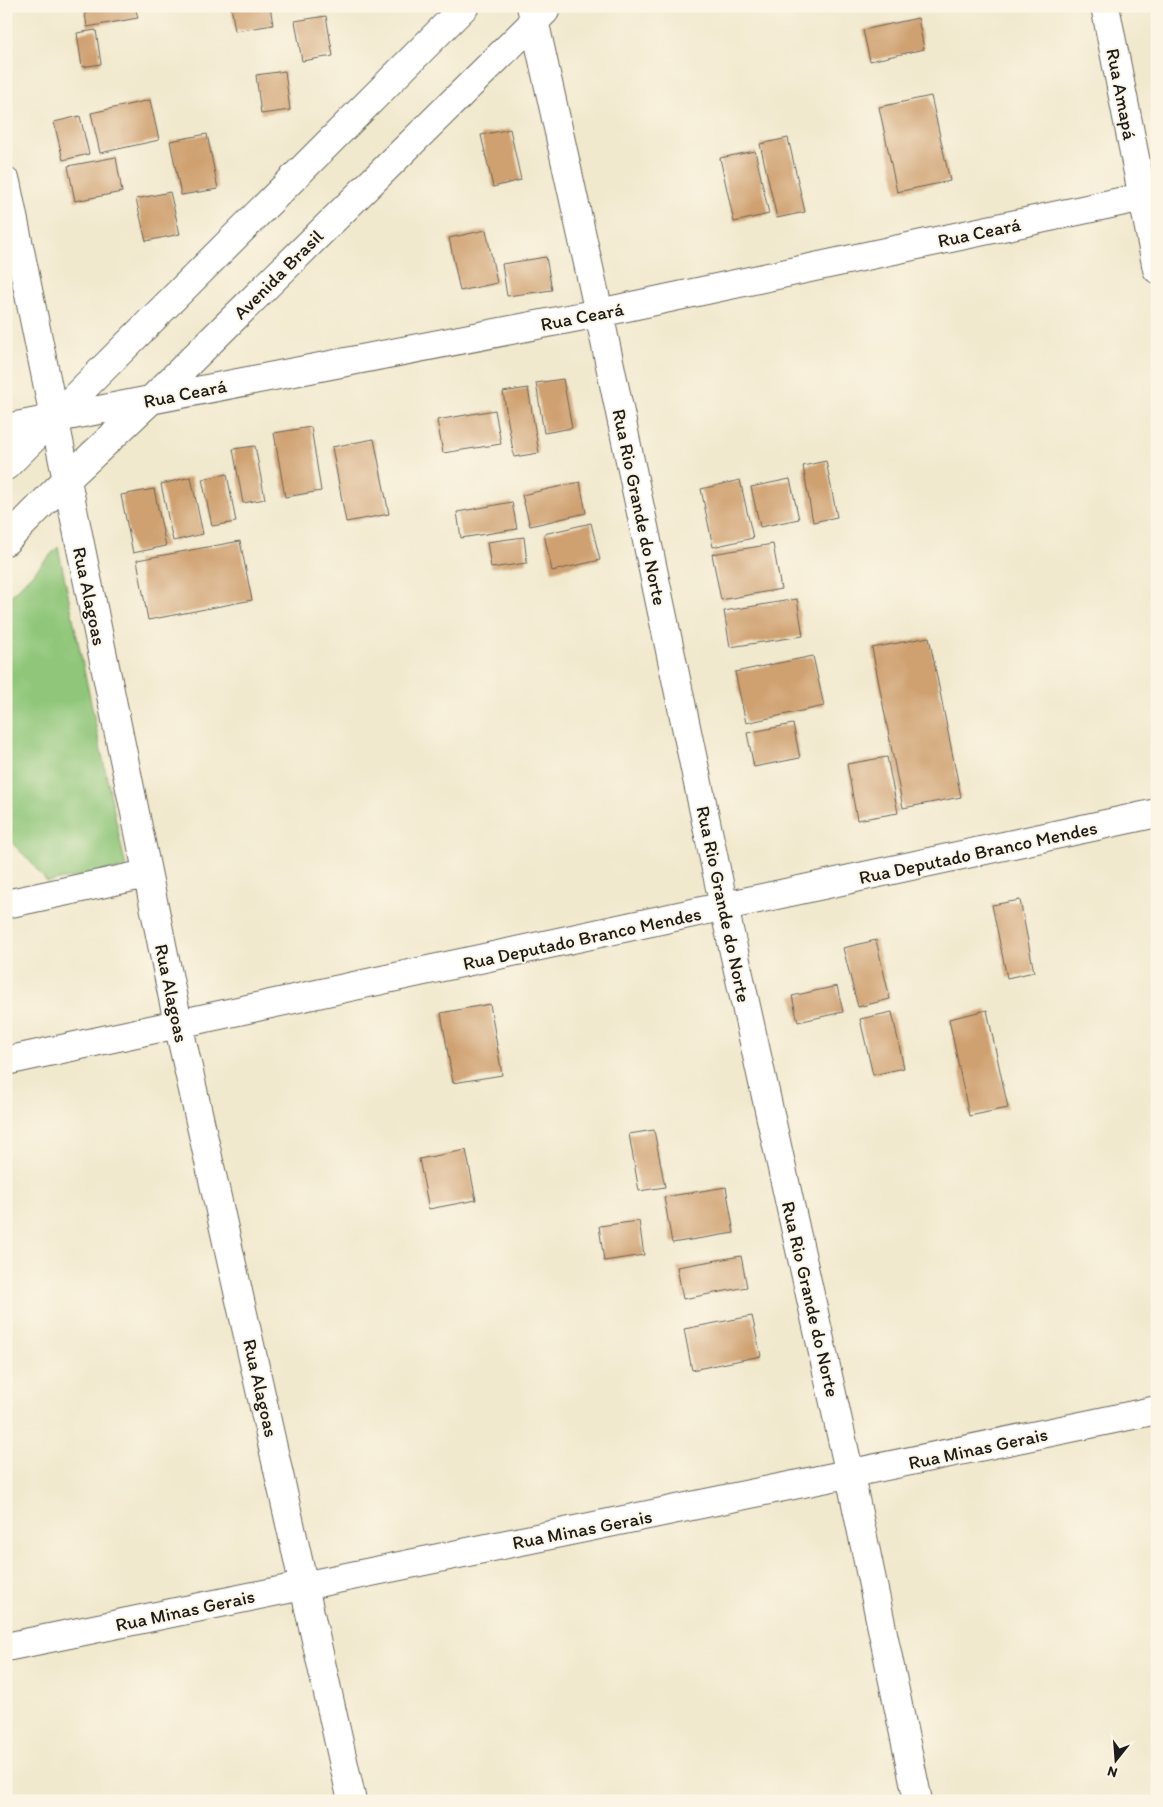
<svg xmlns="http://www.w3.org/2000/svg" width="1163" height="1807" viewBox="0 0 1163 1807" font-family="Itim,sans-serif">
<rect width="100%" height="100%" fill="#fcf5e5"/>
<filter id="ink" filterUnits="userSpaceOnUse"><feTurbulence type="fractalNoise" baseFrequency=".02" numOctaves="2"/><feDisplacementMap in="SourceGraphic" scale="10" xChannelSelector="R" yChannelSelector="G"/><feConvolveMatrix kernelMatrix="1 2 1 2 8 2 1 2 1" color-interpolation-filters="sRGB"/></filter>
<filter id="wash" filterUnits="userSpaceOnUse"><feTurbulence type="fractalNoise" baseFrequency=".0096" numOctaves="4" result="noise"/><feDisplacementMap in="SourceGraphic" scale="20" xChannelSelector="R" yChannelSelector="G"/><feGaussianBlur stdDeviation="1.12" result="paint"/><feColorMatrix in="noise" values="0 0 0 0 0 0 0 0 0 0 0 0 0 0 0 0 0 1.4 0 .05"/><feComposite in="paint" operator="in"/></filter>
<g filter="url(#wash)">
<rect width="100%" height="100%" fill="#f1e9ce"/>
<path fill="#8fc679" stroke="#56714a" d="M58,547L126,868L47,882L30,861L6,837V601Z"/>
<g id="blocks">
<path fill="#cfa070" d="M84,6H135L138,18L87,27Z
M231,6H270L273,25L235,31Z
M326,16L333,56L302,61L295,21Z
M918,18L924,49L870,61L863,30Z
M96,30L101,64L82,67L77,33Z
M285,71L290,110L261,114L256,75Z
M931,96L950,181L897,192L879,107Z
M150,100L159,140L100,153L91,113Z
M80,116L89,154L63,160L54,122Z
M510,129L521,180L493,187L481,135Z
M207,134L218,189L181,195L170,141Z
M788,138L805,212L777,218L760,144Z
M755,151L769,214L734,222L720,158Z
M116,157L122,192L75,201L68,166Z
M170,192L180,234L146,241L136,199Z
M486,230L497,283L460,291L449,238Z
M546,257L552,290L507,296L502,264Z
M563,379L572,428L544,433L536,383Z
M528,388L539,453L514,457L503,392Z
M495,410L501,444L443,453L437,420Z
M311,427L321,491L285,497L274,433Z
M374,439L389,514L346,522L332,447Z
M255,446L265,499L243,503L233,449Z
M826,461L837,517L813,522L803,466Z
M227,474L236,522L212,526L202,479Z
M191,477L203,534L173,541L161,484Z
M790,479L799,519L760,527L751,487Z
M740,480L753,538L713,547L701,489Z
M580,482L586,513L530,526L522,495Z
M154,489L166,546L133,553L121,495Z
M512,502L517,529L461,538L457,512Z
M591,523L600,560L552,571L544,534Z
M524,537L527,563L491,568L487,542Z
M240,541L252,600L148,620L137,560Z
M773,544L781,589L721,600L712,554Z
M797,599L803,636L730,647L724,611Z
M929,637L961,797L903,808L872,648Z
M813,656L824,706L746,723L735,672Z
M793,724L800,758L754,767L747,733Z
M887,757L898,813L857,820L847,764Z
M1020,900L1034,972L1007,978L992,905Z
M876,940L890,999L858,1007L843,948Z
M837,986L843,1012L798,1022L792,996Z
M490,1004L502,1075L453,1083L441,1013Z
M987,1010L1008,1108L969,1116L949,1019Z
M892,1012L904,1068L873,1075L860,1019Z
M654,1130L665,1187L639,1191L629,1134Z
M466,1150L476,1200L429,1209L419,1159Z
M726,1187L734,1233L672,1243L664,1197Z
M639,1221L644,1255L604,1261L599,1226Z
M741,1256L747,1287L683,1299L677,1267Z
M752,1316L761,1356L692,1370L684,1329Z"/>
</g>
</g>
<g filter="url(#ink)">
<use href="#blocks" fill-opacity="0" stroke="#67645a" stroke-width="1"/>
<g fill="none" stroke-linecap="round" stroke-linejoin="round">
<g stroke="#67645a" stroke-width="30">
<path id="street" d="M531,6L599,313L724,907L850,1475L918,1801
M1105,6L1157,269
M6,182L178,1023L352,1801
M6,428L599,313L1157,194
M6,466L465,6
M6,541L66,480L152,399L545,11
M6,904L147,874
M6,1061L1157,813
M6,1647C390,1567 774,1491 1157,1410"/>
</g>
<use href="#street" stroke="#fff" stroke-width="28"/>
</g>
</g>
<g text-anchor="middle" stroke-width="4" stroke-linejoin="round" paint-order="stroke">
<g font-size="19" fill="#1c1c1c" stroke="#fcf5e5">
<text transform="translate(1122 94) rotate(79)" y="7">Rua Amapá</text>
<text transform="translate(979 232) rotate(-12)" y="7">Rua Ceará</text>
<text transform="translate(278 274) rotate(-45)" y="7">Avenida Brasil</text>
<text transform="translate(582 316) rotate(-11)" y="7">Rua Ceará</text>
<text transform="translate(185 393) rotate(-11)" y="7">Rua Ceará</text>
<text transform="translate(640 507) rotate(78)" y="7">Rua Rio Grande do Norte</text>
<text transform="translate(90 596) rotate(78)" y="7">Rua Alagoas</text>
<text transform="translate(978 852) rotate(-12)" y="7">Rua Deputado Branco Mendes</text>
<text transform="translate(724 904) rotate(78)" y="7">Rua Rio Grande do Norte</text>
<text transform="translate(582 938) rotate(-12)" y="7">Rua Deputado Branco Mendes</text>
<text transform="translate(172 993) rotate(78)" y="7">Rua Alagoas</text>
<text transform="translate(811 1299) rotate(77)" y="7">Rua Rio Grande do Norte</text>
<text transform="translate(261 1388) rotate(77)" y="7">Rua Alagoas</text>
<text transform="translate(978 1448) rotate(-12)" y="7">Rua Minas Gerais</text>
<text transform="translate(582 1529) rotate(-11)" y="7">Rua Minas Gerais</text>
<text transform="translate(185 1610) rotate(-12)" y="7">Rua Minas Gerais</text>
</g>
</g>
<rect width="1163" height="1807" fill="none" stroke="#fcf5e5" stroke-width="25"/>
<g transform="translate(1116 1760) rotate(197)" stroke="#fcf5e5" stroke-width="4" paint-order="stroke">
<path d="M0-4L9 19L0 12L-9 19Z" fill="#1c1c1c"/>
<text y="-8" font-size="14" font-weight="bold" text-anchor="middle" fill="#1c1c1c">N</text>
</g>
</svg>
